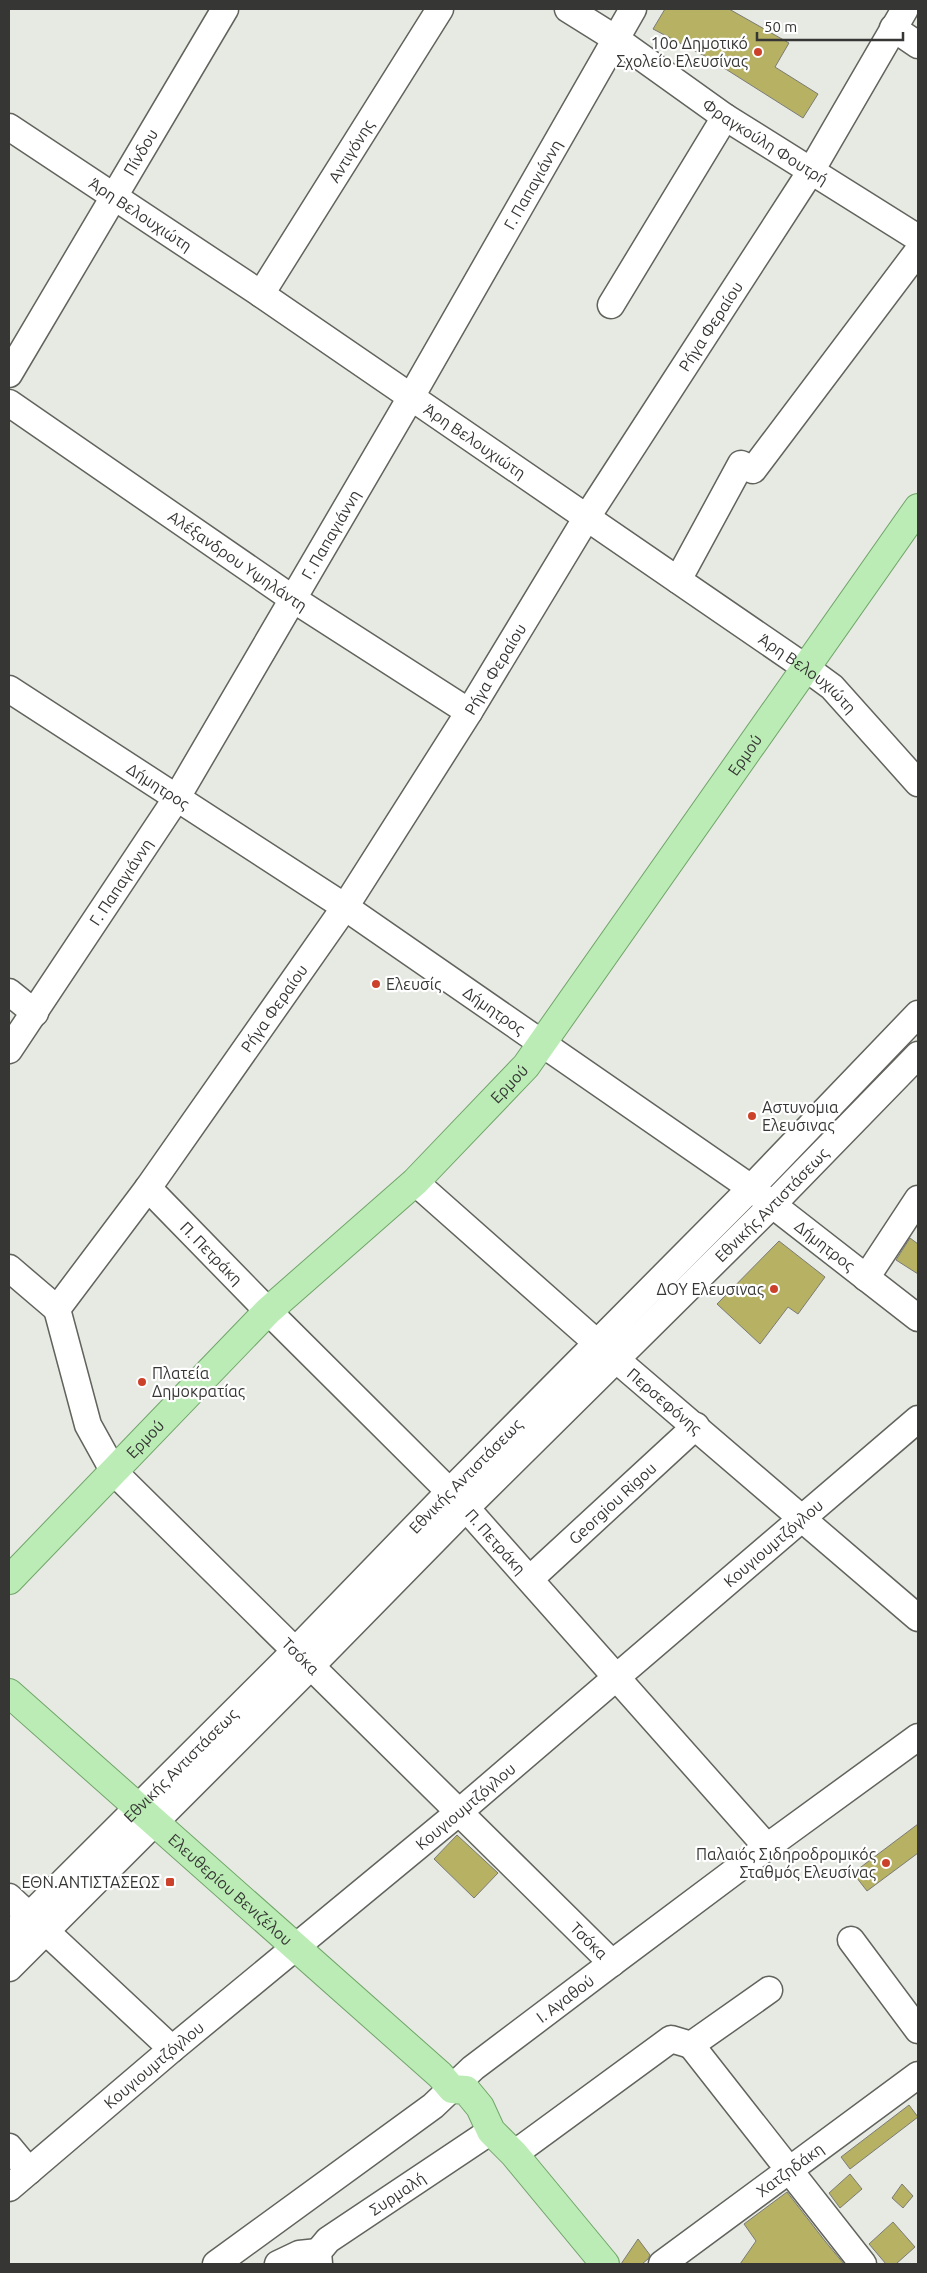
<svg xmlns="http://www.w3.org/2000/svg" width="927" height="2273" viewBox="0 0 927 2273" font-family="Ubuntu,sans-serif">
<rect width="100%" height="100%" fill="#e7eae3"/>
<path fill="#b7b164" stroke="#7b7b75" d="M665,9H729L789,43L775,67L818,94L803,118L724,68V66L653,29Z
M910,1238L918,1244V1274L896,1260Z
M779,1241L825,1277L798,1314L788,1307L760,1344L717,1304Z
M918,1824V1853L867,1891L853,1873Z
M457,1835L498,1873L474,1898L434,1859Z
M909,2105L918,2117L850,2169L841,2157Z
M850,2174L862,2189L840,2208L829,2193Z
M902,2184L913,2196L903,2208L892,2198Z
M787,2192L825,2241L844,2264H740L756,2241L744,2224Z
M893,2222L915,2247L896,2264H886L869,2244Z
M638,2239L650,2255L648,2259L642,2264H621Z"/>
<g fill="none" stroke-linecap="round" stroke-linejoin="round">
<g stroke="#61635d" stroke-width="29">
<g id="minor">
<path id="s1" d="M568,9L616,39L725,117L918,238"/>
<path d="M893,28L918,45"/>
<path id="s2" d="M9,127L261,294L806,668L832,687L918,783"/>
<path id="s3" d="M261,294L440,9"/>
<path d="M611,305L725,117"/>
<path id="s4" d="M9,374L225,9"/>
<path id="s5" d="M9,403L293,599L469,712"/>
<path d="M678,580L741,464L753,470L918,251"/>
<path id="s6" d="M9,689L345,907L751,1188L918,1318"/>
<path d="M9,992L35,1013"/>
<path id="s7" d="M9,1050L176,799L411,397L633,9"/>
<path id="s8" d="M415,1182L597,1343L918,1618"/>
<path id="s9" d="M148,1188L268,1311L466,1508L767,1847"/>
<path d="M9,1268L57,1309"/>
<path d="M866,1278L918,1199"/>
<path id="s10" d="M57,1309L148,1188L345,907L469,712L587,517L811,171L905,9"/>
<path id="s11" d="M57,1309L88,1425L114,1472L612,1963"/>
<path id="s12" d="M530,1579L696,1426"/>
<path d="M9,1897L172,2049"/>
<path id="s13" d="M9,1936L296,1650L450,1491L751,1188L918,1014"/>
<path d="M851,1940L918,2030"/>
<path id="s14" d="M9,1968L311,1666L466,1508L772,1205L918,1055"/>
<path d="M691,2045L863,2264"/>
<path d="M9,2147L29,2171"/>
<path d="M514,2154L671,2039L691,2045L769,1990"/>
<path id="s15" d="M9,2188L172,2049L458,1813L918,1419"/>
<path id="s16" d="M216,2264L433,2106L473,2068L612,1963L767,1847L918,1737"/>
<path d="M278,2264L299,2254L318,2252"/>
<path id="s17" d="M319,2264L318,2252L328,2240L491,2131"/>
<path id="s18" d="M662,2264L918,2075"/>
</g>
</g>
<g stroke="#70a569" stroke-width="30">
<g id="major">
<path id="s19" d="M9,1580L268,1311L415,1182L526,1066L918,508"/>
<path id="s20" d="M9,1693L440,2075L452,2089L466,2090L480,2107L491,2131L514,2154L605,2264"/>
</g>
</g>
<use href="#minor" stroke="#fff" stroke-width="26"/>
<use href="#major" stroke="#bcecb6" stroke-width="28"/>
</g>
<g fill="#cc4129" stroke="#fff" stroke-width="2">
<circle cx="758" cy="52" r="5"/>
<circle cx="376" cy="984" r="5"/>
<circle cx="752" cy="1116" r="5"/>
<circle cx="774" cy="1289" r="5"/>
<circle cx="142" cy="1382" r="5"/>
<circle cx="886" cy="1863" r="5"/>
<rect x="165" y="1877" width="10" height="10" rx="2.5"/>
</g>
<g text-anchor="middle" stroke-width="4.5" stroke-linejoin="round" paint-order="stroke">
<g font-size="16" fill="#363734" stroke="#fff" text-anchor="end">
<text x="748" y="49">10ο Δημοτικό<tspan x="748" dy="18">Σχολείο Ελευσίνας</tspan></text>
<text x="386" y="990" text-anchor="start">Ελευσίς</text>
<text x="762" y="1113" text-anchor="start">Αστυνομια<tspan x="762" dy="18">Ελευσινας</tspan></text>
<text x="764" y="1295">ΔΟΥ Ελευσινας</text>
<text x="152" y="1379" text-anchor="start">Πλατεία<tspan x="152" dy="18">Δημοκρατίας</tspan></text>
<text x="876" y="1860">Παλαιός Σιδηροδρομικός<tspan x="876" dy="18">Σταθμός Ελευσίνας</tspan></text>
<text x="160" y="1888">ΕΘΝ.ΑΝΤΙΣΤΑΣΕΩΣ</text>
</g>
<g font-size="16" fill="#363734" stroke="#fff">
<text dy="6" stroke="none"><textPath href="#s1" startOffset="238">Φραγκούλη Φουτρή</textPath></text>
<text dy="6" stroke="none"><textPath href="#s3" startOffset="169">Αντιγόνης</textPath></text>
<text dy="6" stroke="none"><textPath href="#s4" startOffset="258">Πίνδου</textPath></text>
<text dy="6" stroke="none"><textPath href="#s7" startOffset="1012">Γ. Παπαγιάννη</textPath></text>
<text dy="6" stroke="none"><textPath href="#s2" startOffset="158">Άρη Βελουχιώτη</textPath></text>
<text dy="6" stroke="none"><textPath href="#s10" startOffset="1181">Ρήγα Φεραίου</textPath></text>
<text dy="6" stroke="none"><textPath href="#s2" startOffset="562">Άρη Βελουχιώτη</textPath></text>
<text dy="6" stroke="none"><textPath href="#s7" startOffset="608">Γ. Παπαγιάννη</textPath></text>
<text dy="6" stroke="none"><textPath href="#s5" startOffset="278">Αλέξανδρου Υψηλάντη</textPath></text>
<text dy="6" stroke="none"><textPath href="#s10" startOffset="776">Ρήγα Φεραίου</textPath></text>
<text dy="6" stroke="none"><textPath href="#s2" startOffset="968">Άρη Βελουχιώτη</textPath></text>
<text dy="6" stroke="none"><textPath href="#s19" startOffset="1110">Ερμού</textPath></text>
<text dy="6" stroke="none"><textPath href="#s6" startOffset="178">Δήμητρος</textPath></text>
<text dy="6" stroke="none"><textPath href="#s7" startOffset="202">Γ. Παπαγιάννη</textPath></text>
<text dy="6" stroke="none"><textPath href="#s10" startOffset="371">Ρήγα Φεραίου</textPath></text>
<text dy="6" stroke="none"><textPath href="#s6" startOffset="582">Δήμητρος</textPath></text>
<text dy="6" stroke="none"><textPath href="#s19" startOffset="705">Ερμού</textPath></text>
<text dy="6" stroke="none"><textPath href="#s14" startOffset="1079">Εθνικής Αντιστάσεως</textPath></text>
<text dy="6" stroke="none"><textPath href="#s6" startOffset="988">Δήμητρος</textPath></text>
<text dy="6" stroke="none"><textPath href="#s9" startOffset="91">Π. Πετράκη</textPath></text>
<text dy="6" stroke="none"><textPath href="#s8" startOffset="332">Περσεφόνης</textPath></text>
<text dy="6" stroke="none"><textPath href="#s19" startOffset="196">Ερμού</textPath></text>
<text dy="6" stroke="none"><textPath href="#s13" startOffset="648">Εθνικής Αντιστάσεως</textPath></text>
<text dy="6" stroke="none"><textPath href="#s12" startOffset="112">Georgiou Rigou</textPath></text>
<text dy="6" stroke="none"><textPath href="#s9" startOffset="496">Π. Πετράκη</textPath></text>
<text dy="6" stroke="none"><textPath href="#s15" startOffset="1000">Κουγιουμτζόγλου</textPath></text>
<text dy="6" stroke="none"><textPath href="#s11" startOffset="436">Τσόκα</textPath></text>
<text dy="6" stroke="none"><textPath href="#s13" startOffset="242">Εθνικής Αντιστάσεως</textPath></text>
<text dy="6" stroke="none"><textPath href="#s15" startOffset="595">Κουγιουμτζόγλου</textPath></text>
<text dy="6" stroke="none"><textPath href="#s20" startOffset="296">Ελευθερίου Βενιζέλου</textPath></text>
<text dy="6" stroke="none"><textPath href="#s11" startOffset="841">Τσόκα</textPath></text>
<text dy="6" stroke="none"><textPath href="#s16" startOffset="439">Ι. Αγαθού</textPath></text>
<text dy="6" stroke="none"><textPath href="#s15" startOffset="190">Κουγιουμτζόγλου</textPath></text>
<text dy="6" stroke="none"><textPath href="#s18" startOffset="159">Χατζηδάκη</textPath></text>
<text dy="6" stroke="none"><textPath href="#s17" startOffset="111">Συρμαλή</textPath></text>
</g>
</g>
<rect width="927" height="2273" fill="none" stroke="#363734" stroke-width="20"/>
<path d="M757 32v8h146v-8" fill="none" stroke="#363734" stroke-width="2.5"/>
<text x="764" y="32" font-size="15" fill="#363734" stroke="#ffffff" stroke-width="4" paint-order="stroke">50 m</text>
</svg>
